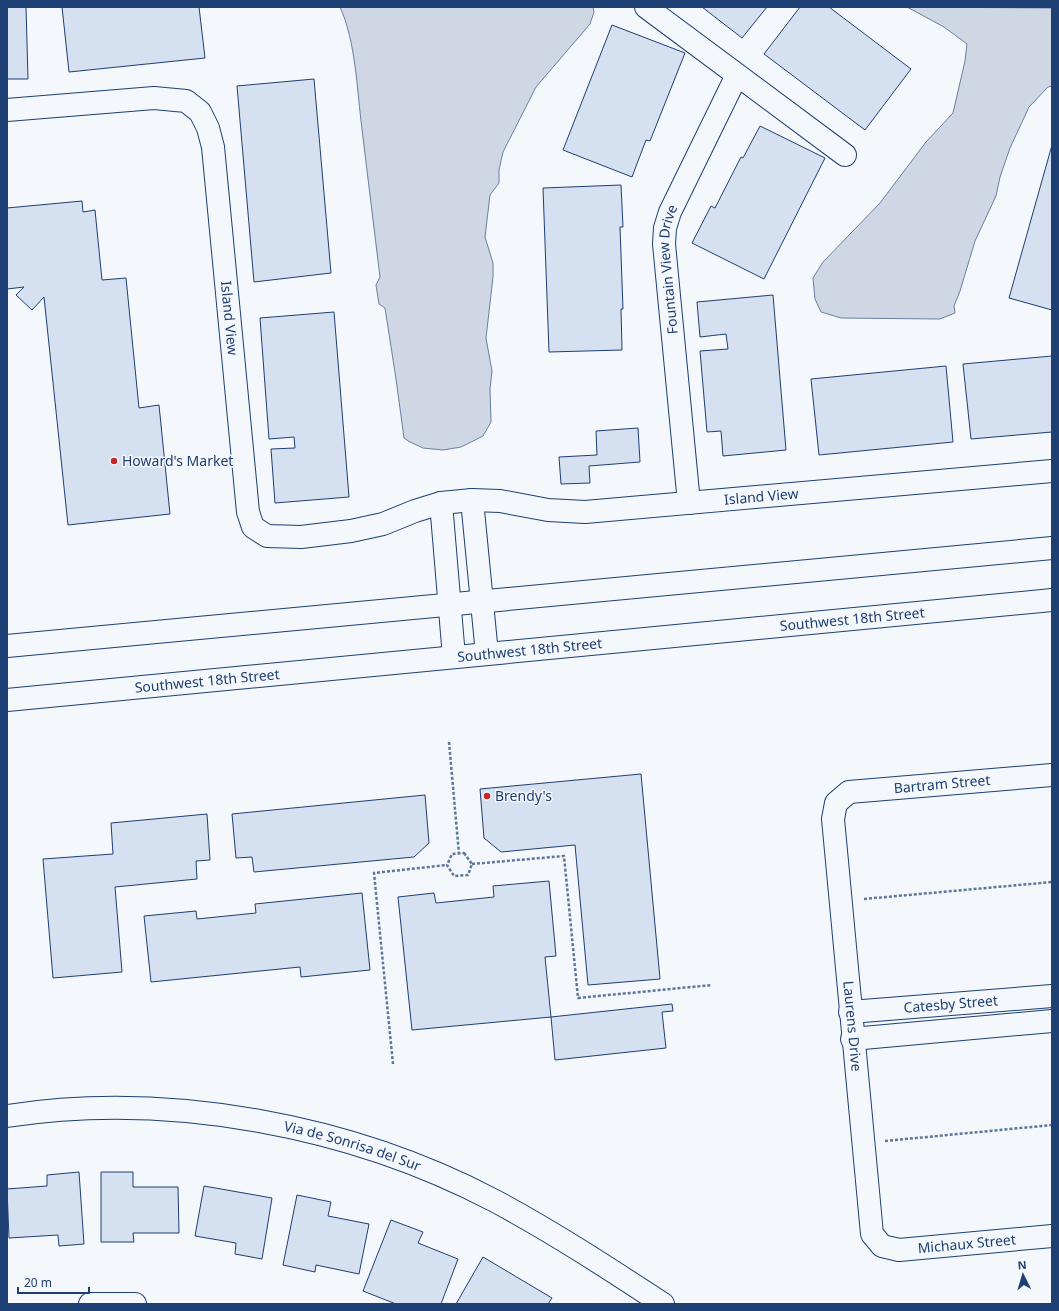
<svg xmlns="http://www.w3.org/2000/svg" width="1059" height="1311" viewBox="0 0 1059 1311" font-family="'Noto Sans',sans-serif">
<rect width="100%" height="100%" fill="#f4f7fb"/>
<path fill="#cfd7e4" stroke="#687fa3" d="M340,7H593L594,12L590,24L536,87L503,152L499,170V183L490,195L485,237L493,263V277L486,338L492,371L490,389L491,422L483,436L461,447L443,450L423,448L410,442L404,438L396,379L385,308L379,304L376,285L380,277C374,228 368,179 362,129C357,91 356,42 340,7Z
M907,7L1052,8V86L1048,87L1029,107L1010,148L1000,177L996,196L975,241L960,291L954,306L955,313L940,319L841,318L821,312L815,299L813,278L823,262L880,203L926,142L953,113L965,61L967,44L944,27Z"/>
<path fill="#d5e0f0" stroke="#1d3f73" d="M7,7H26L28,79H7Z
M62,7H199L205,58L69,72Z
M702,7H767L742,38Z
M800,7H829L911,69L865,130L764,54Z
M612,25L685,53L650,141L646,140L632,177L563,150Z
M314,79L331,273L254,282L237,86Z
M760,126L825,158L764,279L692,243L711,206L715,208L741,157L743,158Z
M1052,145V310L1009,298Z
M621,185L623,227H620L623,309H621L622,350L549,352L543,188Z
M82,201L83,212L95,210L102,280L126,278L139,408L159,405L170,514L68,525L44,297L32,310L16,295L24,287L7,289V208Z
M773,295L786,450L723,456L721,431L707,432L700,351L728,349L726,334L700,337L697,302Z
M334,312L349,497L275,503L271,449L295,448L294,437L269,439L260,318Z
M1052,356V432L971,439L963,364Z
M946,366L953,442L819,455L811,379Z
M638,428L640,462L589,466L590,483L561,484L559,457L597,455L596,431Z
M641,774L660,979L588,985L575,845L501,852L484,838L480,789Z
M425,795L429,843L414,857L254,872L252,857L236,858L232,814Z
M207,814L210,860L196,861L197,879L115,887L122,972L53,978L43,859L113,854L111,823Z
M549,881L556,956L545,957L551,1017L412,1030L398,897L434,893L436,903L494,897L493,886Z
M362,893L370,970L301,977L300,967L151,982L144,916L196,911L197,919L256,913L255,904Z
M672,1004L673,1011L662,1012L666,1048L555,1060L551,1017Z
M79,1172L84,1244L59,1246L58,1235L9,1238L7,1189L47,1186V1175Z
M101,1172H133V1187H178L179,1233H133L134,1242H101Z
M204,1186L272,1198L262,1259L235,1254L236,1243L195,1236Z
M297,1195L331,1202L328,1216L369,1224L359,1274L316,1265L315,1272L283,1265Z
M391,1220L423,1232L418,1243L458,1259L441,1304H396L363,1291Z
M483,1257L552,1298L548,1304H456Z"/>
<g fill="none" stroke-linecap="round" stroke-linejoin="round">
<g stroke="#1d3f73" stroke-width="24">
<g id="minor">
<path d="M646,7L845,155"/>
<path id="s1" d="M7,110L154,98L186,101L200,112L208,128L213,147L248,512L253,527L267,536L301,537L351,531L383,524L415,511L441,503L472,500L500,501L548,510L585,512L1052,471"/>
<path d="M472,500L487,654"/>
<path d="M441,503L454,657"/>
<path id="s2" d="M689,503L664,244L665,228L670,212L737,75"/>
<path id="s3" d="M1052,775L849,792L836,803L833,819L872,1234L882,1246L899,1250L1052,1236"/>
<path id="s4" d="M850,1012L1052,996"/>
<path d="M852,1039L1052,1021"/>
<path id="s5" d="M7,1116C168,1091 351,1125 495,1201C553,1232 608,1268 663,1304"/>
<path d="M90,1304H135"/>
</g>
</g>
<g stroke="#1d3f73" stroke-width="24">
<g id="major">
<path d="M7,646L1052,548"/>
<path id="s6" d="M7,700L1052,600"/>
</g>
</g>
<path stroke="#5e769c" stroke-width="2.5" stroke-dasharray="3 2" stroke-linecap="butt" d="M449,742L459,854
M464,853L472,864L468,875L454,876L447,865L452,854Z
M472,864L564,856L578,998L712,985
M864,899L1052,882
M393,1064L374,873L447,865
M885,1141L1052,1125"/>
<use href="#minor" stroke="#f4f7fb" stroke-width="22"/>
<use href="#major" stroke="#f4f7fb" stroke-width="22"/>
</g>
<g fill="#c62828" stroke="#f4f7fb" stroke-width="1.5">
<circle cx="114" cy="461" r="4"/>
<circle cx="487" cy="796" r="4"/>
</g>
<g text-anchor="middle" stroke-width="3" stroke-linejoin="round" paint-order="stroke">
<g font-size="14" fill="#1d3f73" stroke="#f4f7fb">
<text dy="5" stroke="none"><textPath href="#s2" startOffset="235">Fountain View Drive</textPath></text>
<text dy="5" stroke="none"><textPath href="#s1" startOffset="407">Island View</textPath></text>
<text dy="5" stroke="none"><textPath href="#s1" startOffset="1135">Island View</textPath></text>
<text dy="5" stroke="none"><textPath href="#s6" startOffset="849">Southwest 18th Street</textPath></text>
<text dy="5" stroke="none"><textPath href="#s6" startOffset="525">Southwest 18th Street</textPath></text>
<text dy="5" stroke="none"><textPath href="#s6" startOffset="201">Southwest 18th Street</textPath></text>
<text transform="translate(942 784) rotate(-5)" y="5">Bartram Street</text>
<text dy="5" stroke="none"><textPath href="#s4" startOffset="101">Catesby Street</textPath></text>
<text dy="5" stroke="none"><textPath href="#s3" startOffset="445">Laurens Drive</textPath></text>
<text dy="5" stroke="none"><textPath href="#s5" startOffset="350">Via de Sonrisa del Sur</textPath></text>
<text dy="5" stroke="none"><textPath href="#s3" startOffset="755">Michaux Street</textPath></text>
</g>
<g font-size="14" fill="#1d3f73" stroke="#f4f7fb" text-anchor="start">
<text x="122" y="466">Howard's Market</text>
<text x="495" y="801">Brendy's</text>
</g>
</g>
<rect width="1059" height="1311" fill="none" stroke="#1d3f73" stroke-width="16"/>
<g transform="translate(1023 1275) rotate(355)" stroke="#f4f7fb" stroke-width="3" paint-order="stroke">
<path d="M0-3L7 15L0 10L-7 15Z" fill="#1d3f73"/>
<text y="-6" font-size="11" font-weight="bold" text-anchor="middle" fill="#1d3f73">N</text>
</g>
<path d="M18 1287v6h71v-6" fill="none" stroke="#1d3f73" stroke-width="2"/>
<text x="24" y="1287" font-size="12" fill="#1d3f73" stroke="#f4f7fb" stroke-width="3" paint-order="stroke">20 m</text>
</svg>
